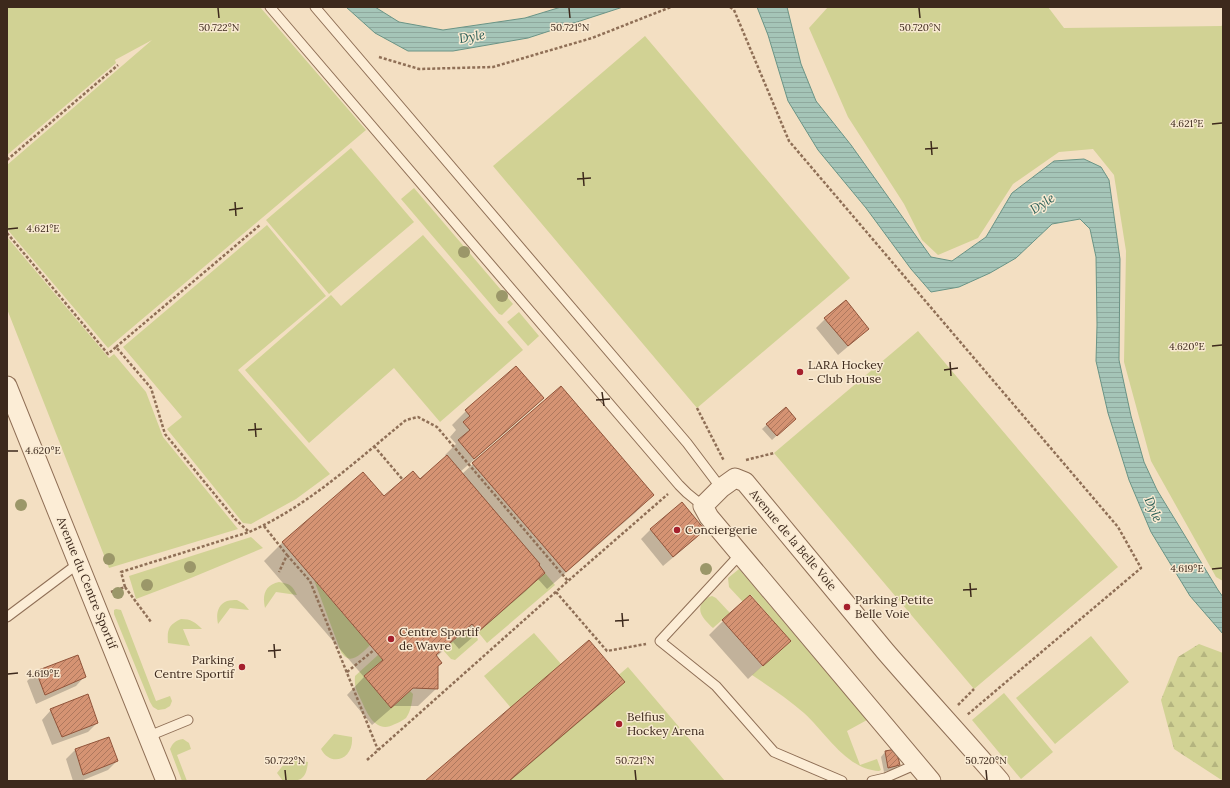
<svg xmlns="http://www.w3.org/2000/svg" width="1230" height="788" viewBox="0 0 1230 788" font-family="Lora,serif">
<defs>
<pattern id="forest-firs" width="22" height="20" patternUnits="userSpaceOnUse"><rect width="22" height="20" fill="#d1d294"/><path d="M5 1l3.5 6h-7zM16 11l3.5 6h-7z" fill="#b4b47f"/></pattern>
<pattern id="water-rules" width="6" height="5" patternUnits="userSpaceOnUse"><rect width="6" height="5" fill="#a5c5b8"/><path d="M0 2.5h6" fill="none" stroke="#8fa99e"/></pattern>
<pattern id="building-hatch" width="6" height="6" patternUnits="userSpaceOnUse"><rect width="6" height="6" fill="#d59373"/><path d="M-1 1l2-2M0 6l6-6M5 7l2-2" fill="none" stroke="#ae785e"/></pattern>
</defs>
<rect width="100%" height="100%" fill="#f3dfc2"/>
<path fill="#d1d294" d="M7,7H260L366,130L108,348L7,229V165L152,40L115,60L116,63L7,155Z
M828,7H1048L1064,28L1221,26L1223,25V581L1216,577L1151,461L1124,362L1126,251L1114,175L1093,149L1059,152L1013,184L978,238L938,255L922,240L904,204L848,117L809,28Z
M645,36L850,278L697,408L493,166Z
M351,148L414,222L329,294L266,220Z
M414,188L513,304L502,315L499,314L401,199Z
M267,225L326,296L238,370L330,474L296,499L251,524L243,523L167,429L182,417L123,347Z
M423,235L523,350L440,422L394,368L309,443L245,370L331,295L341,306Z
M7,237L109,358L114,354L146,392L163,437L238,529L109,568L7,309Z
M519,312L539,336L528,346L507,322Z
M918,331L1118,567L974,689L774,453Z
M251,537L263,548L186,580L136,599L129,576Z
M739,569L867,720L847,731L860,765L877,759L881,770L879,771C846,769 827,734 804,713C788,699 770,687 752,675L791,641L751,595L743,602L729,587L728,578Z
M545,573L555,585L487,643L478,632Z
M314,580L370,645C362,653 350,667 341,652Z
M279,582C290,584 292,585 297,595L276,592L265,608C262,595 265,585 279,582Z
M712,596L716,598L730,613L713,628C706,621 694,611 704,601C707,598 708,597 712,596Z
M237,600L244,604L249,610L230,608L218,624C216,615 217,605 227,601C230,600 234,600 237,600Z
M116,609L121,610L156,701L170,696L172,701L170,706L165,709L158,710L153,707L150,702L114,614V610Z
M181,619C191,619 195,622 202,629H183L190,646L168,643C167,630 168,625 181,619Z
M468,628L477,637L478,640L455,660L451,659L443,650Z
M534,633L561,664L511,708L484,676Z
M1091,636L1129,682L1055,744L1016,698Z
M378,655L383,660L364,676L391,708L410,691L413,694C412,702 411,711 406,718C403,720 398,723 395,724C377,734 368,716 362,702C357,691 354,688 355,676Z
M628,667L725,781H495Z
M1004,693L1053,752L1021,779L972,720Z
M334,734L352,737C354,759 331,768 321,749Z
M183,739L189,743L191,749L177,755L187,781H182L170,749C173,743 175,740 183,739Z
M288,759L308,762C306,781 300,781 283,781L277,773Z"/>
<path fill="url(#forest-firs)" d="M1199,644L1223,653V781L1174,749L1161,700L1178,657Z"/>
<path fill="url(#water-rules)" stroke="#6a9486" d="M346,7H375L399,22L443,30L525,18L561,7H623L528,38L453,51H408L375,33Z
M757,7H787L801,64L816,101L851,145L931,257L952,261L986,237L1012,193L1054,161L1084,159L1101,167L1109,180L1120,259L1119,360L1131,416L1144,462L1157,490L1218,590L1223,597V634L1190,596L1151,532L1129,480L1108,413L1096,361L1097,325L1096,257L1090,229L1080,219L1052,224L1016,258L990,273L959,287L931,292L911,269L866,208L818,150L788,101L768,35Z"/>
<path fill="#0003" d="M825,319L858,338L838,355L816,328Z
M516,367L543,398L529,412L460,472L462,474L473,464L653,495L635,513L547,589L538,579L526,591L459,649L453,642L436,657L441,663L437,667V688L418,706H394L372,725L347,695L364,677L264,561L282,543L363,473L384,498L420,480L447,457L445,455L456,444L450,437L456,430L452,425L466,411Z
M785,408L790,423L772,440L762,429Z
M682,503L704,530L695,539L663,566L641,539L650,530Z
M723,621L790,641L748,679L709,635Z
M37,672L85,676L76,686L36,704L27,681Z
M623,682L605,700L510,781H426Z
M51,710L97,723L88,732L52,745L42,720Z
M108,738L117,761L108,770L81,781H73L66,759L75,750Z
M885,752L899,765L894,769L884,772L881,757Z"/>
<path fill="url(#building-hatch)" stroke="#91543a" d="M846,300L869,329L848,346L824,318Z
M516,366L544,398L474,459L458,440L470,430L463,422L470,416L465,410Z
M561,386L654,495L566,572L472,463Z
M786,407L796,419L777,436L766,424Z
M447,455L540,564L539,565L545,573L478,632L472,624L436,655L442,663L438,666V689L413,688L391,708L364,676L383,660L282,542L363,472L384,496L413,471L420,479Z
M682,502L705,530L673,557L650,529Z
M750,595L791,641L763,666L722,620Z
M589,640L625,682L509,781H425Z
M78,655L86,677L45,695L36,671Z
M88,694L98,723L62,737L50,709Z
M109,737L118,761L83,775L75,749Z
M896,749L900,765L888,768L885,751Z"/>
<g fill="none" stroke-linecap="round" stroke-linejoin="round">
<g stroke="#8f6f56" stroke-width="11">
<path id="lane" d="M270,7L679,485L687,493L703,506
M315,7L687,443L721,488
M741,555L733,562L660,641L716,686L774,752L842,781
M7,617L79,563
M149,736L188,720
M872,781L885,778L917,764"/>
</g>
<g stroke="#8f6f56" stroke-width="21">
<path id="street" d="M7,386L166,781
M931,781L709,517L703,506L721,488L735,478L745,482C792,538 838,595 885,651C923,695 962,737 1000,781"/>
</g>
<path stroke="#8f6f56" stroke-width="2.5" stroke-dasharray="3 2" stroke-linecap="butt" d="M730,7L734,10L789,141L1118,527L1141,568L967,715
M379,57L419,69L493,67L592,38L671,7
M7,160L118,65
M7,233L108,354L116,347L151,388L165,434L235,519L249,532
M116,347L260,225
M697,408L724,461
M374,446L403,480
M746,460L774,453
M264,526L287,555L279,572
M287,555L310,581L378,750
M125,587L151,622
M111,592L125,587L121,572L249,532C307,507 357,460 406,420L418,417L437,427L568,581
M556,592L607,651L646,644
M347,672L374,650
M958,705L974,689
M367,760L568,581L668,494"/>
<use href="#lane" stroke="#fcedd6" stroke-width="9"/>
<use href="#street" stroke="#fcedd6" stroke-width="19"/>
</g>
<g fill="#9b9769">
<circle cx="464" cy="252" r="6"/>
<circle cx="502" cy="296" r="6"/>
<circle cx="21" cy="505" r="6"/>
<circle cx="109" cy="559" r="6"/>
<circle cx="190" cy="567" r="6"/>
<circle cx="706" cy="569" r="6"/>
<circle cx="147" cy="585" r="6"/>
<circle cx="118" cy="593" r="6"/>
</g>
<path fill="none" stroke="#3d291c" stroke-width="1.5" d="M218,8L219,18M569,8L570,18M919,8L920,18M1212,124L1222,123M931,141L932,155M925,149L938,148M583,172L584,186M577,179L591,178M235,202L236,216M229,210L243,208M8,229L18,228M1212,346L1222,345M950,362L951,376M944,370L958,368M602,392L604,406M596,400L610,399M255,423L256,437M248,430L262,429M8,451H18M1212,569L1222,568M970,583L971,597M963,590L977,589M622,613L623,627M615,621L629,620M274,644L275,658M268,651L281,650M8,674L18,673M285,770L286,780M635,770L636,780M986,770L987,780"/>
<g fill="#a5202d" stroke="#f9ead2" stroke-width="1.5">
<circle cx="800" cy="372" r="4"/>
<circle cx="677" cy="530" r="4"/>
<circle cx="847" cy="607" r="4"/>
<circle cx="391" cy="639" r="4"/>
<circle cx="242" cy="667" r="4"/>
<circle cx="619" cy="724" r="4"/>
</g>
<g text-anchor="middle" stroke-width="3" stroke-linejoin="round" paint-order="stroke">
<g font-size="12" fill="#3d291c" stroke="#f9ead2" text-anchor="start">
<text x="808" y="369">LARA Hockey<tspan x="808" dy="14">- Club House</tspan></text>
<text x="685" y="534">Conciergerie</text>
<text x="855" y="604">Parking Petite<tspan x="855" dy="14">Belle Voie</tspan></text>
<text x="399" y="636">Centre Sportif<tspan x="399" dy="14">de Wavre</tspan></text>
<text x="234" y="664" text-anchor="end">Parking<tspan x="234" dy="14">Centre Sportif</tspan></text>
<text x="627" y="721">Belfius<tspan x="627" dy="14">Hockey Arena</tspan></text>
</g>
<g font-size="12" fill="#3d291c" stroke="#f9ead2">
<text transform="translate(793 540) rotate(50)" y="4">Avenue de la Belle Voie</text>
<text transform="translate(87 583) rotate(68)" y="4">Avenue du Centre Sportif</text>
</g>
<g font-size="13" font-style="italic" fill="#2a5e56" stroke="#f9ead2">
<text transform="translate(472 36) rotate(-9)" y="5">Dyle</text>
<text transform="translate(1042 203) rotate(-33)" y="5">Dyle</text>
<text transform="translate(1154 509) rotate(67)" y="5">Dyle</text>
</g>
</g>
<g font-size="10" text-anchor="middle" fill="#3d291c" stroke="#f9ead2" stroke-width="3" stroke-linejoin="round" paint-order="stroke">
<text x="219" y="31">50.722°N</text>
<text x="570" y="31">50.721°N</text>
<text x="920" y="31">50.720°N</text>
<text x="1187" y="127">4.621°E</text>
<text x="43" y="232">4.621°E</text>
<text x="1187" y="350">4.620°E</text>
<text x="43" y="454">4.620°E</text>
<text x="1187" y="572">4.619°E</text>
<text x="43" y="677">4.619°E</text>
<text x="285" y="764">50.722°N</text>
<text x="635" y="764">50.721°N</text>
<text x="986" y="764">50.720°N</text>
</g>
<rect width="1230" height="788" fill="none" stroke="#3d291c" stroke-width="16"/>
</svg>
